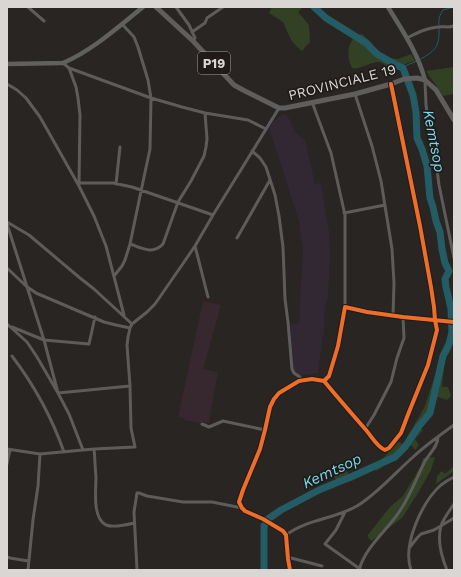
<svg xmlns="http://www.w3.org/2000/svg" width="461" height="577" viewBox="0 0 461 577" font-family="'Work Sans',sans-serif">
<rect width="100%" height="100%" fill="#282523"/>
<path fill="#322834" d="M286,113L296,133L305,140L315,184L321,183L329,232L330,253L328,298L325,307L324,328L318,373L294,376L290,325L299,323L303,248L299,221L269,128L278,117Z"/>
<path fill="#37272e" d="M203,301L221,305L203,369L218,372L209,423L200,422L199,423L184,420V418L178,417Z"/>
<path fill="#324023" d="M272,7H303L298,12L309,25L310,42L302,51L296,46L291,40L283,22L269,13Z
M362,34L372,43L375,50L379,55L390,58L398,59L411,54L415,61C412,62 408,62 406,64C402,65 399,70 395,71C387,74 386,62 379,62C369,62 361,70 352,68C346,56 347,45 356,35Z
M454,67V94L443,96L426,71Z
M450,324L454,326L451,350L445,359L442,387H448L451,396L447,400L438,397L434,406V411L420,428L423,430L415,439L419,445L415,450L411,445L396,460L382,466L383,467L376,471L374,469L352,481L340,484L334,477L345,469L351,476L362,468L364,470L379,462L399,442L403,444L424,408L434,379L441,355L446,348Z
M435,457L431,470L418,493L402,518L371,541L367,536L390,507L403,496L421,466L423,458Z
M453,467L454,471L436,484L437,476L442,471L445,474Z"/>
<g fill="none" stroke-linecap="round" stroke-linejoin="round">
<path stroke="#235c65" stroke-width="1" d="M439,25C438,19 440,15 443,10L454,7
M419,60C435,51 440,47 439,28
M403,68L407,65L417,61"/>
<path stroke="#235c65" stroke-width="7" d="M264,570V526L268,519L281,510L319,490L353,476L395,457L405,447L419,426L430,413L443,356L449,344L452,332L451,309L446,287L445,279L449,271L445,263L442,249L440,232L436,221L433,207L430,198L427,166L422,149L417,138L416,112L413,95L403,68L396,65L377,54L366,43L326,18L314,7"/>
<path stroke="#5e5c5b" stroke-width="3" d="M28,7L44,21
M176,7L189,25L195,38L193,41
M192,32L205,23L207,18L223,7
M407,38C417,33 426,28 438,27C443,26 449,28 454,26
M63,63L69,68L151,98L182,107L205,113L248,120L266,129
M69,68L76,87L78,98L80,115L79,184
M425,81L426,105L432,145L435,154L439,185L454,258
M7,84L17,90L26,98L40,117L79,186L94,216L106,246L124,315
M355,94L372,146L381,181L392,249L394,283L393,316
M312,102L331,153L345,215V307
M252,151L260,158L266,167L275,195L279,216L283,247L285,299L288,322L292,369L294,373L300,377
M79,183H113L132,187L213,215
M116,184L120,147
M344,213L385,205
M7,222L29,235L80,278L94,289L132,324L147,312L155,304L182,265L195,246L213,215L279,108
M7,224L44,340L58,393L130,386
M237,238L270,180
M130,244C142,248 153,255 163,244L178,202L191,181L204,156L206,147L207,139L205,113
M195,246L208,297
M7,268L26,286L36,293L104,322L116,325L130,328
M114,276L122,266L125,260L130,244L144,177L150,149L151,98L148,80L138,47L134,37L122,24
M7,324L27,342L37,357L58,393L69,414L83,450
M12,327L44,340L89,344L95,317
M12,356C34,385 52,418 64,452
M324,381C338,398 352,414 366,430C372,437 377,447 385,450L389,448L401,433L409,412L428,365L437,330L435,320L434,307L431,287L420,226L391,84
M202,424L209,427L223,421L265,430
M365,429L374,415L391,382L397,358L404,338L403,317
M7,449L40,454L94,449L135,447L131,428L130,386L127,345L128,337L130,328L132,324
M94,449C95,458 95,468 96,477C96,490 92,518 106,525C114,528 126,525 134,523
M7,464L10,450
M345,512L336,530L325,544L360,569
M286,535C307,519 335,519 357,506C376,495 396,472 413,457C426,445 440,435 454,425
M410,547L417,538L421,534L434,530L454,518
M7,557L10,558L28,561
M287,557L322,566
M28,570L33,520L38,486L40,454
M137,570L134,512L137,493H139L147,496L183,502H212L242,508
M290,570L288,559L286,535L283,531L263,519L245,511L242,508L239,502L243,490L260,449L265,430L270,407L274,399L279,393L299,381L312,379L324,381L329,376L338,346L345,307L367,312L403,317L454,322
M359,570C365,548 384,533 397,515C409,499 416,479 425,461C430,453 438,446 438,437
M411,570C402,545 422,502 441,485C445,482 450,479 454,477
M447,570C442,558 437,540 441,526C443,519 450,510 454,504"/>
<path stroke="#60605e" stroke-width="4.5" d="M388,7C402,30 418,53 425,80
M7,64L63,63C93,50 118,27 143,7"/>
<path stroke="#5f5e5c" stroke-width="5" d="M156,7L193,41L234,85L243,90L279,108H285L355,94L391,84L404,79L417,78L425,80L436,90L454,120"/>
<g stroke="#201b18" stroke-width="6">
<path id="cycleway" d="M324,381C338,398 352,414 366,430C372,437 377,447 385,450L389,448L401,433L409,412L428,365L437,330L435,320L434,307L431,287L420,226L391,84
M290,570L288,559L286,535L283,531L263,519L245,511L242,508L239,502L243,490L260,449L265,430L270,407L274,399L279,393L299,381L312,379L324,381L329,376L338,346L345,307L367,312L403,317L454,322"/>
</g>
<use href="#cycleway" stroke="#ee6e29" stroke-width="4"/>
</g>
<g text-anchor="middle" stroke-width="3.5" stroke-linejoin="round" paint-order="stroke">
<rect fill="#201b18" stroke="#a29e9c" stroke-width="1" x="198" y="52" width="32" height="22" rx="3"/>
<g font-size="13" font-weight="bold" fill="#dad6d4">
<text x="214" y="68">P19</text>
</g>
<g font-size="14" fill="#dad6d4" stroke="#201b18">
<text transform="translate(342 82) rotate(-14)" y="5">PROVINCIALE 19</text>
</g>
<g font-size="15" font-style="italic" fill="#76d8eb" stroke="#201b18">
<text transform="translate(434 141) rotate(79)" y="5">Kemtsop</text>
<text transform="translate(332 471) rotate(-25)" y="5">Kemtsop</text>
</g>
</g>
<rect width="461" height="577" fill="none" stroke="#dad6d4" stroke-width="16"/>
</svg>
